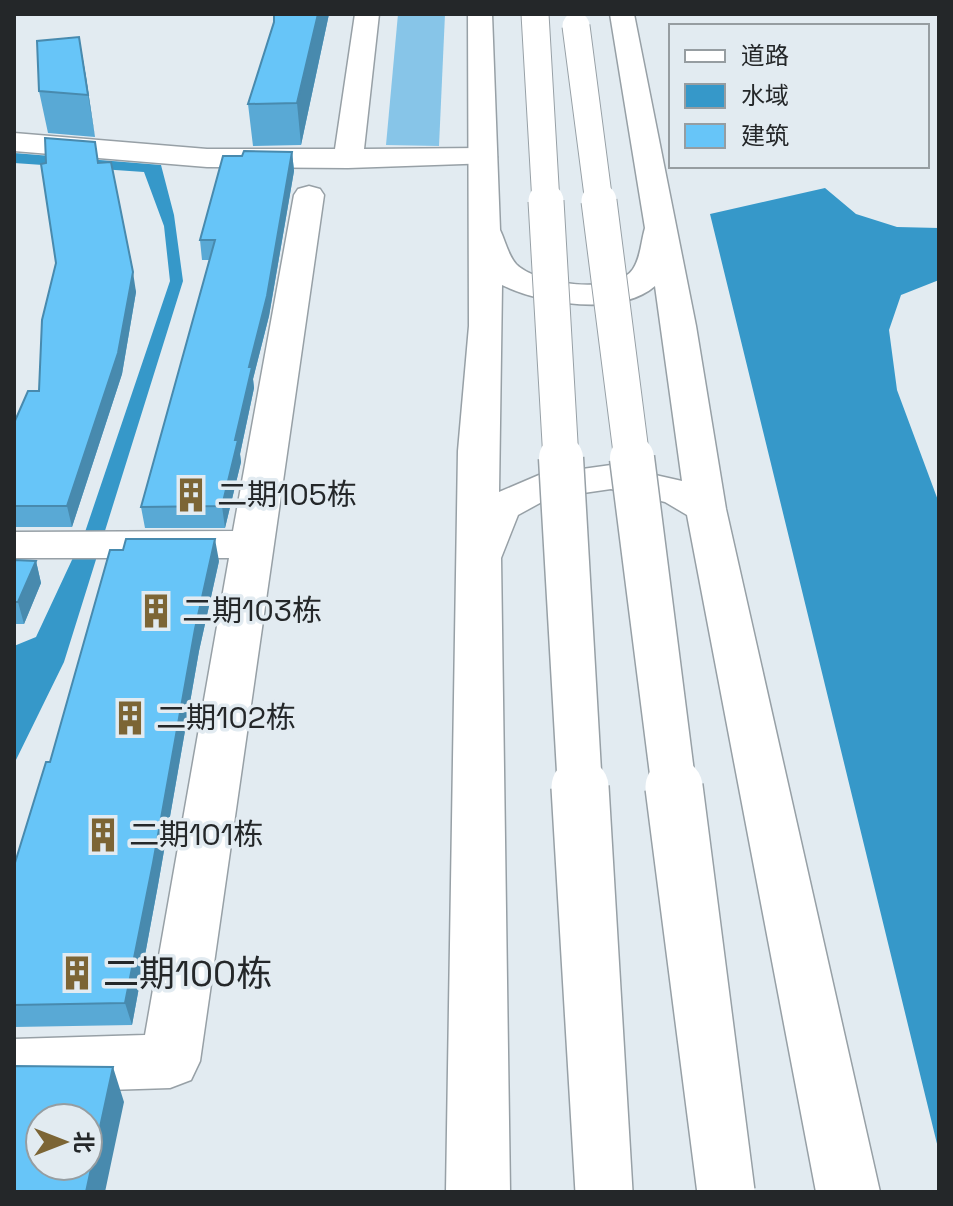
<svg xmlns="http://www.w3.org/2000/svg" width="953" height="1206" font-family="'Space Grotesk','Noto Sans SC',sans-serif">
<rect width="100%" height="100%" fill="#e2ebf1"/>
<path fill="#87c5e8" d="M398,14H445L439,146L386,145Z"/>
<path fill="#3698c9" d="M14,153L161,165L174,215L183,281L64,662L14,764V646L36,637L85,532L170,281L164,226L144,172L14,163Z
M825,188L856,214L897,227L939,228V280L901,295L889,330L897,390L939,503V1152L710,214Z"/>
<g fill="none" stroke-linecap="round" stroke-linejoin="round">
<g stroke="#97a0a6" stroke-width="3">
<path id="minor" d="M355,14H379L364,149L482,148L492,151L497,157L492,163L348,168L207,167L14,151V133L207,149H335Z
M309,186L320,189L324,195L200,1061L191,1080L170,1088L14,1093V1039L145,1035L229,558H14V532L233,531L294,195L298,189Z"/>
</g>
<g stroke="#97a0a6" stroke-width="3">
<path id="major" d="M468,14H492L500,230C505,240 508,255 516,264C535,284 615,296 633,269C641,257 641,241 645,228L610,14H634L696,326L726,509L880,1192H816L687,515L665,502L611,489L549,498L518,515L501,558L510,1192H446L458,451L469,326ZM502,285C541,304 619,317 655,286L682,481L611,465L539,475L499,492Z"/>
</g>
<use href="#minor" fill="#fff" fill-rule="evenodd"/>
<use href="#major" fill="#fff" fill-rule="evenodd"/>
<g stroke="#97a0a6" stroke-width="29" stroke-linecap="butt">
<path id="highway-bridge-far3" d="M535,14L546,203
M576,26L599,203"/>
</g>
<g stroke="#97a0a6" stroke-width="37" stroke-linecap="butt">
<path id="highway-bridge-far2" d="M546,201L561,460
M599,201L632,460"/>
</g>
<g stroke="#97a0a6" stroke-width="47" stroke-linecap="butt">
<path id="highway-bridge-far1" d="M561,458L580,789
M632,458L674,789"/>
</g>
<g stroke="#97a0a6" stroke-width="60" stroke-linecap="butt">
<path id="highway-bridge" d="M580,787L604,1192
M674,787L726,1192"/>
</g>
<use href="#highway-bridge-far3" stroke="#fff" stroke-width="27"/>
<use href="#highway-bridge-far2" stroke="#fff" stroke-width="35"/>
<use href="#highway-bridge-far1" stroke="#fff" stroke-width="44"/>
<use href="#highway-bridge" stroke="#fff" stroke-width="57"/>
</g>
<path fill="#59a9d5" d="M329,14L301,145L253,146L248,104L274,22Z
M79,37L86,77L95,137L48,133L39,91Z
M292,152L294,171L269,316L253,379L254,388L240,454L241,462L225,528H145L141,507L210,260H202L200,240Z
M99,163L136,292L122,374L72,527H14V423L39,391Z
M14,560L36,561L41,583L24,624H14Z
M219,561L199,651L158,885L132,1025L14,1027V866L50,762Z"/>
<path fill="#488aae" d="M318,14H329L301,145L297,103Z
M79,37L86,77L95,137L88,95Z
M292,152L294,171L269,316L253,379L254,388L240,454L241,462L225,528L222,506Z
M133,272L136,292L122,374L72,527L67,506Z
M215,539L219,561L199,651L158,885L132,1025L125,1003L195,629Z
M36,561L41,583L24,624L18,602Z
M113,1067L124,1102L105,1192H86Z"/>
<path fill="#67c5f8" stroke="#488aae" stroke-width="2" fill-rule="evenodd" d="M274,14H318L297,103L248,104L274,22Z
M79,37L88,95L39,91L37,41Z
M45,138L95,142L98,163L111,162L133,272L118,353L67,506H14V423L28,391H39L42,320L56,263L41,164L46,163Z
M244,151L292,152L267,296L249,367H252L235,440H238L222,506L141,507L215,240H200L223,156H242Z
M126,539H215L195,629L153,863L125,1003L14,1005V866L46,762H50L110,550H123Z
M14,560L36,561L18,602H14Z
M14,1066L113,1067L86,1192H14ZM40,1118H88V1166H40Z"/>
<defs>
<g id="building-bare" transform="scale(2.76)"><path d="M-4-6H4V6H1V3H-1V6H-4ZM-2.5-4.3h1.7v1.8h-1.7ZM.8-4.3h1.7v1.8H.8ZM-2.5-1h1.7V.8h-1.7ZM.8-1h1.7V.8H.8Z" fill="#7c6535" stroke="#e2ebf1" stroke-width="2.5" paint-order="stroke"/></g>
</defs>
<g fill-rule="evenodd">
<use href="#building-bare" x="191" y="495"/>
<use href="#building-bare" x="156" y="611"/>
<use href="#building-bare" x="130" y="718"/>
<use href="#building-bare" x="103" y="835"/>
<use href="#building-bare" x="77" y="973"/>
</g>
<g text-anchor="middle" stroke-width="7" stroke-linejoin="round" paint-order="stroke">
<g font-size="30" fill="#242729" stroke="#e2ebf1" text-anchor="start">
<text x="217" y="505">二期105栋</text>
<text x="182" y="621">二期103栋</text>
<text x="156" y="728">二期102栋</text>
<text x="129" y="845">二期101栋</text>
</g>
<g font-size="36" fill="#242729" stroke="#e2ebf1" text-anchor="start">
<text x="103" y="986">二期100栋</text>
</g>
</g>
<rect width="953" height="1206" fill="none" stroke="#242729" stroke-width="32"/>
<rect x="669" y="24" width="260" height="144" fill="#e2ebf1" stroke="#969da1" stroke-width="2"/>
<rect x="685" y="50" width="40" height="12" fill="#ffffff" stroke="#969da1" stroke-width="2"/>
<text x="741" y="64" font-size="24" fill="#242729">道路</text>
<rect x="685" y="84" width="40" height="24" fill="#3698c9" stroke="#969da1" stroke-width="2"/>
<text x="741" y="104" font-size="24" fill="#242729">水域</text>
<rect x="685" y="124" width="40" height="24" fill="#67c5f8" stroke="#969da1" stroke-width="2"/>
<text x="741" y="144" font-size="24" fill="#242729">建筑</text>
<g transform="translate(64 1142) rotate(90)"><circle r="38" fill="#e2ebf1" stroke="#969da1" stroke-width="2"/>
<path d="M0-6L14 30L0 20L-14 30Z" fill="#7c6535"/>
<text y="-12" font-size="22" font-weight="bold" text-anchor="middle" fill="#242729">北</text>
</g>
</svg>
